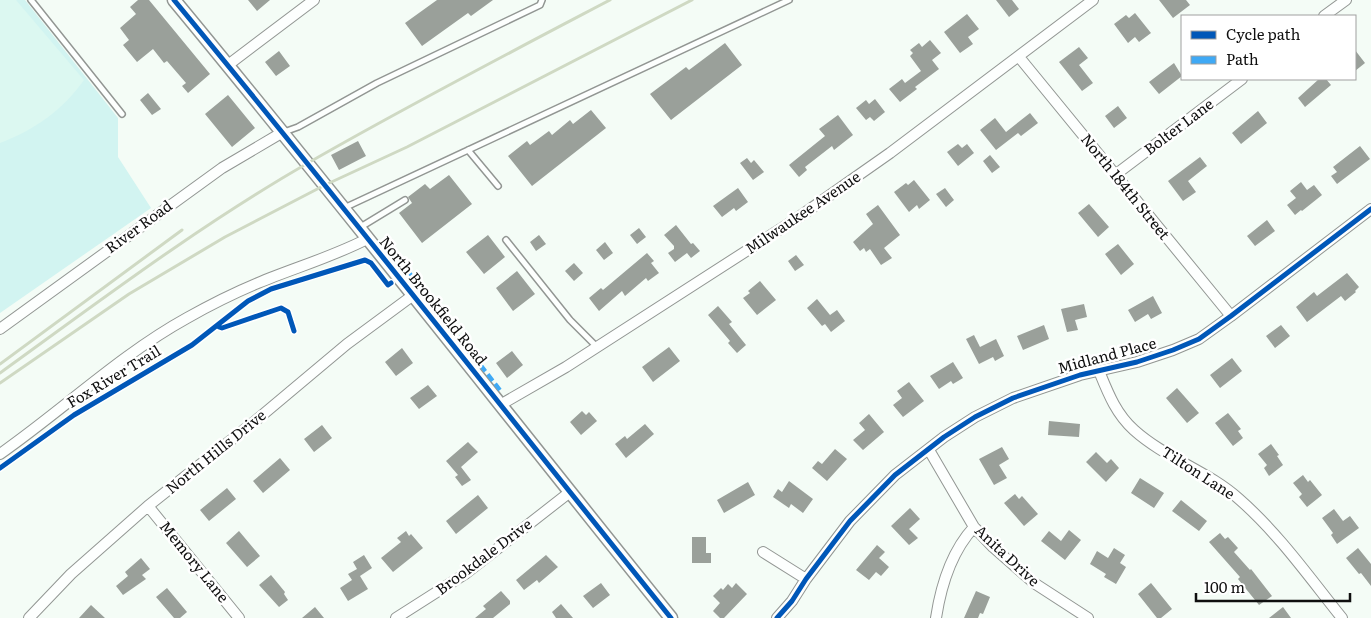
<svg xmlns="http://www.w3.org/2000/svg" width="1371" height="618" font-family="Literata,serif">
<rect width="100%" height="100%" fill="#f4fcf6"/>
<path fill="#d2f4f1" d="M0,0H25L118,118V157L151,208L0,313Z"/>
<path fill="#dcf8f1" d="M0,0H16L84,80C63,110 34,130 0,143Z"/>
<path fill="#9aa09a" d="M138,0H149L210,74L188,93L182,86L186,83L167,61L164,63L153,49L137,62L123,45L129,40L120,28L136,14L130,7Z
M248,0H270L257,11Z
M437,0H493L471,16L468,13L422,46L405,23Z
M996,0H1012L1019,9L1009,17Z
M1159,0H1186L1190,5L1173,18Z
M1135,13L1151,33L1139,42L1135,37L1128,43L1114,24L1126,15L1129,18Z
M967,14L979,29L968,37L973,44L960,53L944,32Z
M930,40L941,53L932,60L939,69L915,87L917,89L900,102L889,89L902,79L905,83L921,71L910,56L913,53L910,50L919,43L922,47Z
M725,43L742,65L671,120L650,94L686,67L689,70Z
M1079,47L1088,58L1079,65L1093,83L1082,91L1059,62Z
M1355,50L1365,63L1355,71Z
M279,51L290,66L276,76L265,62Z
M1174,63L1182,76L1159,94L1149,82Z
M1319,79H1326L1331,85L1305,107L1298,98Z
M148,93L161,109L152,115L140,100Z
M228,95L255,128L232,147L205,114Z
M875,99L885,112L874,121L870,117L866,120L856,108L866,100L869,104Z
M1118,106L1127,118L1114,128L1105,116Z
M591,110L606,128L532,186L508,156L527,141L530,145L549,131L552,135L570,120L573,124Z
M1258,111L1267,123L1241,144L1232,133Z
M1030,113L1038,123L1021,136L1018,133L996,150L980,130L995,118L1006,132Z
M838,115L853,135L834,150L832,146L805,167L807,170L799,177L789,165L825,136L819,129Z
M358,141L366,156L339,170L331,155Z
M958,144L962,148L967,144L974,153L958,166L947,152Z
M1360,146L1370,159L1337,184L1331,176L1337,172L1333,167Z
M990,155L1000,167L992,173L983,161Z
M1200,157L1207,166L1188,181L1196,192L1183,201L1168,181Z
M747,158L751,163L754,160L764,172L753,180L740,163Z
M449,175L472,204L422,243L399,213L412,203L408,197L425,184L430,189Z
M914,180L930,200L919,209L917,205L909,212L894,192L906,183L908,185Z
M1301,182L1307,190L1314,185L1322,195L1302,211L1301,210L1295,215L1287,205L1296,198L1290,191Z
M738,188L748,202L736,211L734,208L722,217L713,206Z
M945,188L954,200L946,207L936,194Z
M1089,204L1109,227L1098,237L1078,213Z
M878,205L900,235L884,248L892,258L881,265L870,249L866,252L864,248L860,251L853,242L873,224L866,214Z
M1267,220L1275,231L1255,246L1247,236Z
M676,225L691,244L693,243L700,251L691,258L687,253L675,262L668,253L674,249V246L664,235Z
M639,228L646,237L637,244L630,235Z
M488,235L505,257L484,274L466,252Z
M539,235L546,244L536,251L530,242Z
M605,242L613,253L604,260L596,250Z
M1118,244L1134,264L1121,275L1105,254Z
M647,253L654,261L651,263L659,273L648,281L646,278L625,296L622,291L599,311L589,298L601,288L603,290Z
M796,255L804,265L795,271L788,261Z
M574,263L583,273L574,281L565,271Z
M517,271L535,294L513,311L496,288Z
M1347,273L1359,287L1355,291L1356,292L1345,301L1341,296L1307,322L1296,307L1314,292L1317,296Z
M760,281L776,300L757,315L743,298L750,293L748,291Z
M1153,296L1162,313L1151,319L1148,314L1135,322L1128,310Z
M817,299L830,315L837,310L845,321L831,332L825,324L822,326L807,308Z
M1084,304L1087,317L1075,320L1078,330L1067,332L1061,309Z
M718,306L732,322L729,324L746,345L737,353L728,343L730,341L708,315Z
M1044,325L1049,339L1023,350L1017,336Z
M1281,325L1290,336L1275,348L1266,336Z
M974,335L980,347L996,339L1004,356L995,361L993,357L979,364L966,339Z
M669,347L680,361L653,382L642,367Z
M402,348L413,363L396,376L385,362Z
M512,351L523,365L507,378L496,363Z
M1232,358L1242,371L1220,388L1210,375Z
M953,362L963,378L953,384L951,381L939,389L930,376Z
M909,382L924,401L903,417L893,405L902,398L897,391Z
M428,385L437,396L419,409L410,398Z
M1177,388L1199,413L1187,423L1166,398Z
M582,411L586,415L589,412L597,421L581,435L570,422Z
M1228,413L1241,429L1238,431L1243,438L1233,446L1215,423Z
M869,414L884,432L863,450L853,440L865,430L859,423Z
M1049,421L1080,424L1079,437L1048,435Z
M645,424L654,434L626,458L615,444L625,436L627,439Z
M322,425L332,438L314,452L304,439Z
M468,442L478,452L461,467L471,480L462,486L455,477L458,475L446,461Z
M1271,444L1279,455L1277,456L1283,465L1269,476L1264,468L1267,465L1258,454Z
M1002,447L1009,459L999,465L1007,478L994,485L979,459Z
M835,449L847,459L827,481L812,468L818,461L822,464Z
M1096,452L1107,463L1111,459L1119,468L1106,482L1086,462Z
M280,458L290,470L263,493L253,481Z
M1303,475L1308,482L1310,480L1322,495L1307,507L1299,497L1302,494L1293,483Z
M1140,478L1164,493L1154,508L1131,493Z
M789,481L813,499L803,513L791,504L789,508L773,497L778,489L782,492Z
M748,482L755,495L724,513L717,500Z
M227,488L236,499L209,521L200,510Z
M1015,494L1019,499L1022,496L1038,514L1024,526L1004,503Z
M478,495L488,508L456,534L446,521Z
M1181,500L1207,521L1199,531L1172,511Z
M910,508L920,519L909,529L918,538L909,545L891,526Z
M1334,509L1343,521L1350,516L1359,528L1337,544L1331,535L1333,533L1322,518Z
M1069,530L1081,540L1065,560L1041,541L1049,531L1061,541Z
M239,531L260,556L247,567L226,543Z
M406,531L409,536L411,534L423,548L393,572L381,558L401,542L397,538Z
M1220,533L1225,539L1228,537L1238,548L1234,552L1250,570L1251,569L1272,596L1259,605L1238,579L1240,577L1209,542Z
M692,537H706V553H711V563H692Z
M877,545L885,552L879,558L889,567L881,576L876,572L869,580L856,570Z
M1114,548L1125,555L1120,563L1126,567L1116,584L1104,577L1106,574L1090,564L1097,551L1108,558Z
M1358,548L1371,564V586L1361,573L1359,574L1346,558Z
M364,555L372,568L360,576L368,589L348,601L340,588L352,580L348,574L357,569L353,562Z
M546,555L558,567L539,583L537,580L524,590L516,580Z
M141,558L150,569L142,575L146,579L123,595L116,586L128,576L125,572Z
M271,575L285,592L284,594L288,600L279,607L259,585Z
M601,583L610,595L593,608L583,596Z
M736,583L747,594L724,618H720L713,611L720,603L713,596L721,588L723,590L728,584L732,588Z
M1151,583L1172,609L1161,618H1157L1138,594Z
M167,588L187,612L180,618H174L156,597Z
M501,591L510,601V604L493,618H475L486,609L483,606Z
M976,591L990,597L983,614L980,613L978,618H964Z
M561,604L573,618H556L552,612Z
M91,605L105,618H79Z
M315,607L324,618H302Z
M1283,607L1291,618H1269Z"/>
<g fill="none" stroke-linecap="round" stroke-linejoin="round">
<g stroke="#929693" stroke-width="8">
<path id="service" d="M31,0L122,114
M284,132L298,127L377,83L540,5L542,0
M468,150L498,186
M344,208L789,0
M359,228L405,200
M506,240L570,320L597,347"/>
</g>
<g stroke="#929693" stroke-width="12">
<path id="minor" d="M1324,16L1346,0
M1019,57L1231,316
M228,65L314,0
M1115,175L1242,79
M0,329L222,168L283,132
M1099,371C1108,393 1116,414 1134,430C1165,458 1208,471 1239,499C1279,534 1309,577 1342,618
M500,405L566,367L796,219L890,153L1093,0
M929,450L974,527L993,547L1034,583L1088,618
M0,454C63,410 120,355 187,318C210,305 234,293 258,283C294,268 332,257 367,239
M148,506L239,618
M763,552L806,579
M29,618L71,574L148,506L254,422L347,344L412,296
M396,618L465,574L570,492
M777,618L792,601L806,579L850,521L895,475L944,437L975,417L1013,398L1080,375L1137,362L1173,350L1199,339L1231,316L1371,209
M936,618C941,585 951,552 974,527"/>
</g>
<g stroke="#929693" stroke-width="15">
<path id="tertiary" d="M174,0C343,204 505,412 671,618"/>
</g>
<use href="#service" stroke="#fdfffe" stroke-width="5"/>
<use href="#minor" stroke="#fdfffe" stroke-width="10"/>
<use href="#tertiary" stroke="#fdfffe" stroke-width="12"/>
<path stroke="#cfd9c3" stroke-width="3" d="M0,364L182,230
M0,373C101,300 200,225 308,163C407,106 509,53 610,0
M0,383L129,294L225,237L325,185L407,147L692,0"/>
<path stroke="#3fa9f5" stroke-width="4" stroke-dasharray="8 4" stroke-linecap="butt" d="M407,270L500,390"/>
<g stroke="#fff" stroke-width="8">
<path id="cycleway" d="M174,0C343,204 505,412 671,618
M219,327L222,328L281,308L288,312L294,331
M0,468L74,415L192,345L248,301L271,289L365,260L371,263L388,285L391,283
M777,618L792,601L806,579L850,521L895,475L944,437L975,417L1013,398L1080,375L1137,362L1173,350L1199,339L1231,316L1371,209"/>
</g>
<use href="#cycleway" stroke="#0057b8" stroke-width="5"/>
</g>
<g text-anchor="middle" stroke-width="5" stroke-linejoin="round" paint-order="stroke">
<g font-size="15" fill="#0f0f0f" stroke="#fff">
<text transform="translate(1179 127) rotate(-37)" y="5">Bolter Lane</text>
<text transform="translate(1125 187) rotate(51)" y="5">North 184th Street</text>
<text transform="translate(803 213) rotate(-34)" y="5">Milwaukee Avenue</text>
<text transform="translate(139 227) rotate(-36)" y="5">River Road</text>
<text transform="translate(433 301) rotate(51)" y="5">North Brookfield Road</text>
<text transform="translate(1107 356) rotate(-15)" y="5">Midland Place</text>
<text transform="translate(114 377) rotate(-31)" y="5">Fox River Trail</text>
<text transform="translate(216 452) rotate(-39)" y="5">North Hills Drive</text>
<text transform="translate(1198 473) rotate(33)" y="5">Tilton Lane</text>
<text transform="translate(1007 556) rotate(43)" y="5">Anita Drive</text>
<text transform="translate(484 557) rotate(-37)" y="5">Brookdale Drive</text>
<text transform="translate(194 562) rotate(51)" y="5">Memory Lane</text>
</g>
</g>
<rect x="1181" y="15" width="175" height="65" fill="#ffffff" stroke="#9f9f9f"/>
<rect x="1191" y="31" width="25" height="8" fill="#0057b8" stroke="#9f9f9f"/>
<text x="1226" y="40" font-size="15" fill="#0f0f0f">Cycle path</text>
<rect x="1191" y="56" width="25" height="8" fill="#3fa9f5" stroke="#9f9f9f"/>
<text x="1226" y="65" font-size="15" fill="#0f0f0f">Path</text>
<path d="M1196 593v8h154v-8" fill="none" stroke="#0f0f0f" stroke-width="2.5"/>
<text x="1204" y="593" font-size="15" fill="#0f0f0f" stroke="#ffffff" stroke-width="4" paint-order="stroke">100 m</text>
</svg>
